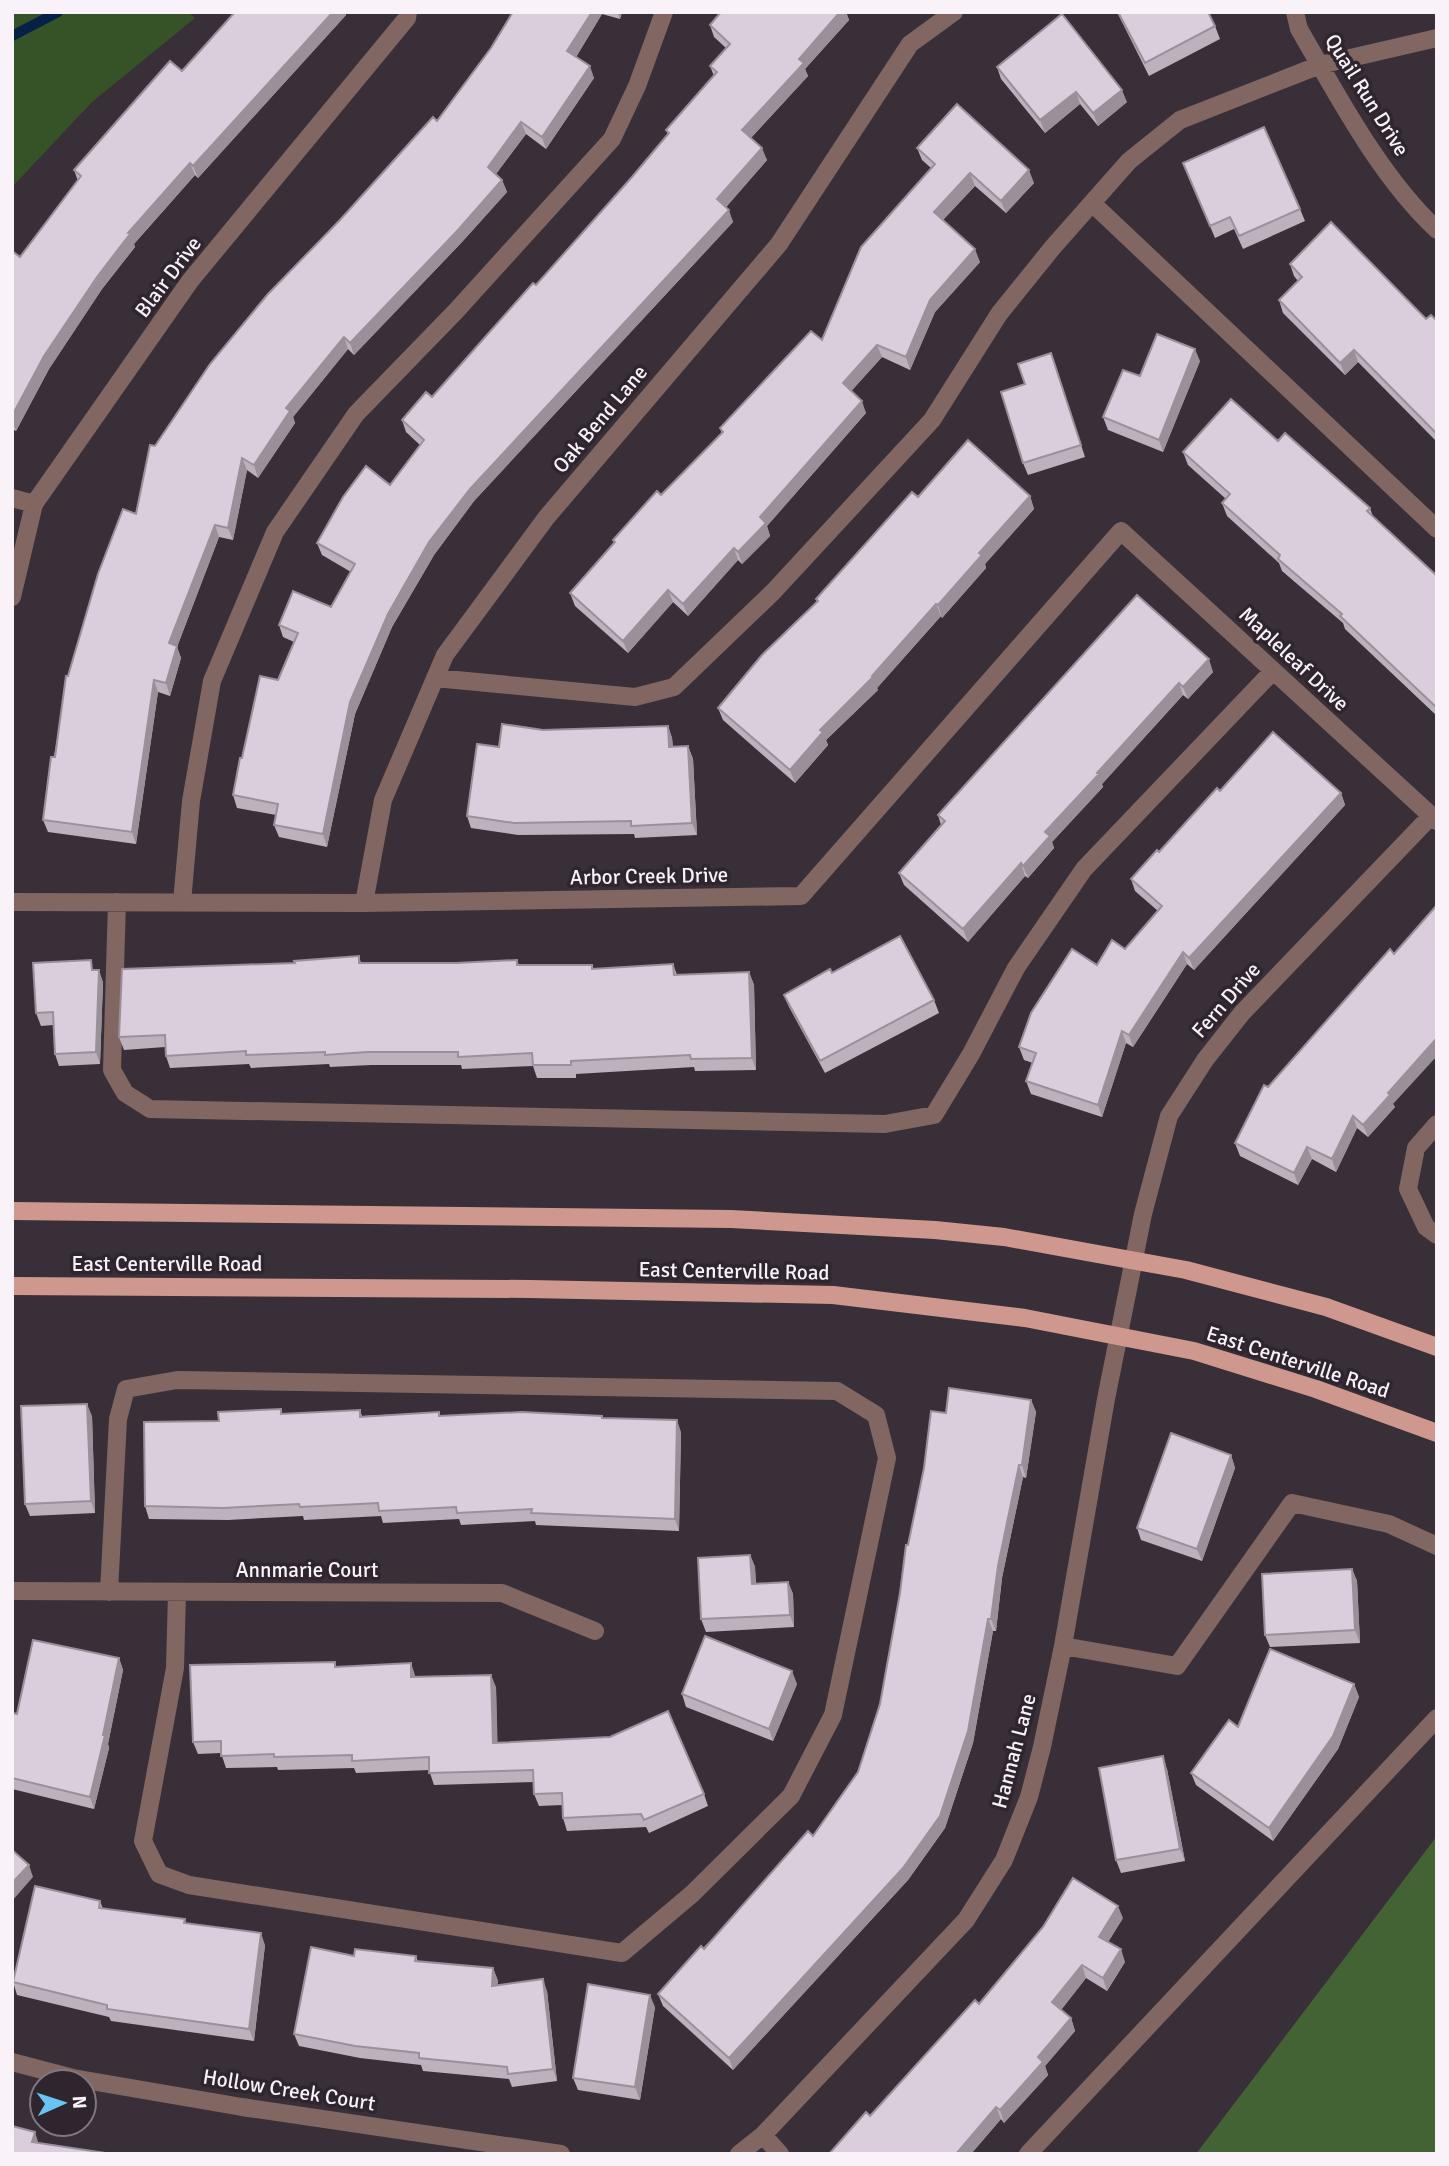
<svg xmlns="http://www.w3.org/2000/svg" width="1449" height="2166" font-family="Signika,sans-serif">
<rect width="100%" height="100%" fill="#392f39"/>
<path fill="#365227" d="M12,12H188L195,18L92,102L12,187Z"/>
<path fill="#446334" d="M1437,1836V2154H1196Z"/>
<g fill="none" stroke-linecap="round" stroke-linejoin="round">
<path stroke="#062047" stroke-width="10" d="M12,36L58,12"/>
<path stroke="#816661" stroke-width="18" d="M1295,12L1299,29C1338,96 1380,177 1437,230
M1092,203L1437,529
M12,498L34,504
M12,597L34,504L190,281L407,18L408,12
M435,678L635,697L674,687L773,592L932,420L999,314L1053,247L1129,161L1180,120L1320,65L1437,38
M12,902L364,903L801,896L1121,531L1437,821
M117,902L112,1070L125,1093L150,1109L885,1124L934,1115L971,1054L1016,968L1084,869L1273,671
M182,902L191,801L212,681L275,532L356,414L456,311L612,139L637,86L664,12
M364,903L383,800L445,655L546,518L779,244L910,44L954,12
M1437,1124L1416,1148L1408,1189L1426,1227L1437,1235
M12,1591L502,1593L595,1631
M109,1592L118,1419L126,1389L177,1380L837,1391L876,1415L887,1458L833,1715L791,1796L692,1894L622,1953L189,1885L159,1874L143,1841L175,1668L177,1592
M1063,1646L1177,1666L1292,1503L1389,1524L1437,1546
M12,2062L73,2078L242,2107L561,2154
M763,2135L780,2154
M739,2154L763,2135L966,1920L1004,1860L1029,1797L1042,1747L1063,1646L1106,1399L1143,1214L1169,1116L1205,1060L1242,1013L1431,816
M1028,2154L1437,1718"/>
<path stroke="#cf988e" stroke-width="18" d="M12,1211L731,1219L935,1230L1004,1237L1186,1270L1326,1307L1437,1347
M12,1286L530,1289L833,1295L1025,1318L1194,1351L1316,1389L1437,1433"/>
</g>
<path fill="#bcb1bd" d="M235,12H346V15L198,178L195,175L134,244L135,247L102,289L49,369L16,431L12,429V251L20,257L78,181L74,170L182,71Z
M513,12H622L620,19L602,14L576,57L594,78L546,149L526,134L496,174L502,180L507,192L462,242L354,355L348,349L293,417L295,423L258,478L247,470L233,540L219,537L177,647L181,658L170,696L158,692L136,844L48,832L43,820L68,676L136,514L155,446L437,121L491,48Z
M721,12H846L849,20L805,69L808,76L751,138L767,160L726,207L733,222L474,501L434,555L392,627L355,714L327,847L279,837L274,825L276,815L237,808L233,795L242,758L278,680L294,642L283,637L279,625L331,607L351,572L322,555L317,543L390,485L420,445L406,432L402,420L432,397L536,285L632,177L668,135L666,130L714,76L710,66L726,48L714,37L710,25Z
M1117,12H1208L1215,26L1220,39L1149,76Z
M997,67L1127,102L1098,126L1080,104L1045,133L1001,79Z
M917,148L1034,183L1006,213L975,186L943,220L980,262L935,312L910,370L882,357L851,391L866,413L767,526L770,536L742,564L738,560L688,616L673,602L628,653L575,606L570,593L614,543L613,540L661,495L722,434L720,428L822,340L931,168L922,160Z
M1183,163L1300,209L1305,221L1243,249L1234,229L1215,238Z
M1290,264L1426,319L1437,321V442L1358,362L1345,375L1283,313L1279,300L1298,281L1294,276Z
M1051,353L1085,457L1028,475L1023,463L1025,384Z
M1200,361L1163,452L1108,430L1103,417L1140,376Z
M1278,441L1370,508L1373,517L1437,576V716L1345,629L1343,623L1282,571L1279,563L1227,516L1222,503L1226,499L1188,465L1183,452Z
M1030,496L1034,509L985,564L986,568L942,618L941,616L877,688L878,690L826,740L828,745L795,783L723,720L718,708L817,602L816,599L918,497Z
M1137,595L1213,672L1188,699L1183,695L1102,784L1103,787L1052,842L1054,848L1028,878L1025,876L968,942L904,885L899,873L941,825L938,815Z
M668,726L672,738L673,747L688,746L693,759L697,835L635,838L634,834L518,835L471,828L467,816L499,747L543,730Z
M1220,791L1341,793L1345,805L1194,970L1187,964L1133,1047L1126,1043L1102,1117L1031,1094L1026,1081L1033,1063L1024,1060L1019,1047L1097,965L1125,949L1158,911L1135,891L1131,879Z
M359,956L361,963H456L517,960L519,965H592L594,969L673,964L677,975L749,972L754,985L756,1070L695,1071L694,1067L576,1074V1078H537L533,1066L462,1069L461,1065H371L330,1067L329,1064L251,1068L249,1064L170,1068L166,1056L165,1047L124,1050L119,1037L295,963Z
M95,970L103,982L100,1064L59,1066L55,1054L53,1025L41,1026L36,1013Z
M832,973L934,1000L939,1013L825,1073L789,1007L784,995Z
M1268,1087L1393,1104L1395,1107L1368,1137L1357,1128L1336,1172L1312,1159L1298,1185L1240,1156L1235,1143Z
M1031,1400L1036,1412L1026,1478L1023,1477L1002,1578L996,1631H993L973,1743L945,1828L908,1880L733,2070L663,2006L658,1994L813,1836L858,1772L880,1704L908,1545L946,1413Z
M360,1410L362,1416L439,1412L440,1416L603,1418L681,1432L679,1531L536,1525L535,1521L461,1525L459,1519L383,1523L381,1516L304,1520L303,1516L228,1520L149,1519L145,1506L219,1421L283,1414Z
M92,1416L95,1513L30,1516L25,1504Z
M1231,1455L1235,1468L1202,1561L1141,1540L1137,1528Z
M750,1555L755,1567L756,1584L788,1582L793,1594L794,1627L706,1632L701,1619Z
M1352,1569L1357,1581L1360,1643L1270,1647L1265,1635Z
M119,1658L123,1670L108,1744L109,1748L94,1809L12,1789V1717Z
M336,1666L415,1675V1677L496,1687L497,1743L704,1794L708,1806L649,1833L646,1827L567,1831L563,1818L562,1805L539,1806L534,1794V1782L434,1785L429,1770L356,1773L354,1768L278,1770L277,1767L226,1768L221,1753L198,1754L193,1742Z
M797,1684L773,1741L686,1707L682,1694Z
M1354,1684L1359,1697L1338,1749L1273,1841L1196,1785L1191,1773L1238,1727Z
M1167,1769L1185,1861L1121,1873L1116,1860Z
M100,1901L103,1909L185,1919L186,1924L265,1945L254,2041L111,2021L109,2017L17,1995L13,1982Z
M1123,1918L1108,1942L1125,1962L1107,1991L1086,1978L1061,2010L1071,2018L1075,2031L1045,2066L1048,2075L1004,2123L1001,2119L971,2154H829L870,2116L979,2004Z
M354,1956H416L418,1962L493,1968L498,1981L497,1985L547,1991L557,2081L512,2087L509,2079L423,2071L421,2065L360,2058L299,2046L294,2034Z
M655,2007L640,2100L578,2090L573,2078Z"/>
<path fill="#99909a" d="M333,12H346V15L198,178L193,166Z
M592,12H602V14L572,64L567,51Z
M617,12H622L620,19Z
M840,12H846L849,20L805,69L808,76L747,142L742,130L799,59Z
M590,66L594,78L546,149L542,137Z
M1122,90L1127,102L1098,126L1093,113Z
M1076,92L1080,104L1045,133L1040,120Z
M521,122L526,134L492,179L488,167Z
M762,148L767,160L722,212L717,199Z
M190,163L195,175L134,244L135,247L102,289L49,369L16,431L12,421V416L44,356L128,233Z
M1029,170L1034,183L1006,213L1001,201Z
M970,173L975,186L939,224L934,212Z
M502,180L507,192L462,242L354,355L350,343Z
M729,210L733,222L474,501L434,555L392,627L355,714L327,847L323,834L350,702L388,614L429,542L470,489Z
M975,249L980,262L935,312L910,370L906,357L930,300Z
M344,337L348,349L293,417L295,423L258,478L254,465L286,408Z
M877,345L882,357L847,396L843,383Z
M1195,349L1200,361L1163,452L1159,440Z
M1354,350L1358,362L1345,375L1340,363Z
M862,401L866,413L767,526L770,536L742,564L738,552L760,517Z
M242,458L247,470L233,540L228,528Z
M1030,496L1034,509L985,564L986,568L942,618L938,605L979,553Z
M215,525L219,537L177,647L181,658L170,696L166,683L169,643Z
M734,548L738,560L688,616L683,604Z
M668,590L673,602L628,653L623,641Z
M936,604L941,616L877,688L878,690L826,740L828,745L795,783L790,770L820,730L872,676Z
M1209,659L1213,672L1188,699L1183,687Z
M154,680L158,692L136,844L132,832Z
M1179,683L1183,695L1102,784L1103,787L1052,842L1054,848L1028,878L1023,866L1045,832L1097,773Z
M668,726L672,738L674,760L669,747Z
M688,746L693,759L697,835L692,823Z
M1341,793L1345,805L1194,970L1189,958Z
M1021,863L1025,876L968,942L963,929Z
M1183,952L1187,964L1133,1047L1129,1035Z
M99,970L103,982L100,1064L96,1052Z
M749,972L754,985L756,1070L752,1058Z
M1122,1031L1126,1043L1102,1117L1098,1105Z
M1437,1038V1056L1393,1104L1395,1107L1368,1137L1363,1125L1388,1093Z
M1353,1116L1357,1128L1336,1172L1332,1159Z
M1307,1147L1312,1159L1298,1185L1294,1173Z
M1031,1400L1036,1412L1026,1478L1022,1465Z
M87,1404L92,1416L95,1513L91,1501Z
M677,1420L681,1432L679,1531L675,1519Z
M1231,1455L1235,1468L1202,1561L1197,1549Z
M1019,1465L1023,1477L1002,1578L996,1631L991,1619L998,1566Z
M750,1555L755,1567L756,1596L752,1584Z
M1352,1569L1357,1581L1360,1643L1355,1630Z
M788,1582L793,1594L794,1627L790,1615Z
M988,1619L993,1631L973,1743L945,1828L908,1880L733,2070L729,2058Z
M119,1658L123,1670L108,1744L109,1748L94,1809L90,1797Z
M411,1663L415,1675L416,1690L411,1677Z
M792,1671L797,1684L773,1741L769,1729Z
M491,1675L496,1687L498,1755L493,1743Z
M1354,1684L1359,1697L1338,1749L1273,1841L1269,1828Z
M1163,1756L1167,1769L1185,1861L1180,1849Z
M29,1865L33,1877L12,1901V1883Z
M1118,1906L1123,1918L1104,1949L1099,1937Z
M261,1933L265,1945L254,2041L249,2029Z
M1121,1949L1125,1962L1107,1991L1103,1978Z
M1082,1965L1086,1978L1057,2015L1052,2002Z
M493,1968L498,1981L496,1998L492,1986Z
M543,1979L547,1991L557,2081L553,2069Z
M650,1995L655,2007L640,2100L635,2087Z
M1071,2018L1075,2031L1045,2066L1048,2075L1004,2123L1000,2110L1038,2057Z
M996,2107L1001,2119L971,2154H956Z
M35,2132L39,2145L32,2142Z"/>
<path fill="#dbcedc" stroke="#99909a" stroke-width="2" d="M235,12H333L193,166L190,163L128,233L130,234L97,277L44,356L12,416V251L20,257L81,176L74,170L170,61L182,71Z
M513,12H592L567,51L590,66L542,137L521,122L488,167L502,180L458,230L350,343L344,337L286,408L290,411L254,465L242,458L228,528L215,525L169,643L177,646L166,683L154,680L132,832L43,820L51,757H55L66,676H68L98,574L123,509L136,514L150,445L155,446L210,364L268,294L340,220L433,117L437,121L491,48Z
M721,12H840L799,59L804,63L742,130L762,148L717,199L729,210L470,489L429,542L388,614L350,702L323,834L274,825L278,804L233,795L240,758H242L260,676L278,680L298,633L279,625L293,591L331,607L355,564L317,543L343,497L366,466L390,485L424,440L402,420L426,392L432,397L533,283L536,285L632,177L669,133L666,130L717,72L710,66L730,44L710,25Z
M1118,12H1208L1215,26L1145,63Z
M1062,14L1122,90L1093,113L1076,92L1040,120L997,67Z
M957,104L1029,170L1001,201L970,173L934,212L975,249L930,300L906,357L877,345L843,383L862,401L760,517L766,523L738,552L734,548L683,604L668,590L623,641L570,593L615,542L613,540L657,491L661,495L723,432L720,428L811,331L822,340L861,247L935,164L917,148Z
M1264,127L1300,209L1239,236L1230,217L1210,226L1183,163Z
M1331,222L1426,319L1431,315L1437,321V434L1354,350L1340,363L1279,300L1302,277L1290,264Z
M1157,334L1195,349L1159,440L1103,417L1123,370L1140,376Z
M1051,353L1081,445L1023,463L1001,392L1025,384L1018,364Z
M1231,399L1278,441L1285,433L1370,508L1367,511L1437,576V708L1340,616L1342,614L1278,559L1280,555L1222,503L1230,494L1183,452Z
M968,440L1030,496L979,553L982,555L938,605L936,604L872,676L873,677L820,730L823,732L790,770L718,708L762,655L818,601L816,599L912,492L918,497Z
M1137,595L1209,659L1183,687L1179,683L1097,773L1099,774L1045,832L1050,836L1023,866L1021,863L963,929L899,873L945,821L938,815Z
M502,724L543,730L668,726L669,747L688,746L692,823L631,826V821L514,823L467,816L477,744L499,747Z
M1273,732L1341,793L1189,958L1183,952L1129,1035L1122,1031L1098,1105L1026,1081L1036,1053L1019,1047L1031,1013L1072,949L1097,965L1112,940L1125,949L1162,906L1131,879L1157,850L1159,852L1217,788L1220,791Z
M1437,905V1038L1388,1093L1390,1095L1363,1125L1353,1116L1332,1159L1307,1147L1294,1173L1235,1143L1264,1085L1268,1087L1390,949L1394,954Z
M900,936L934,1000L820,1061L784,995L830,969L832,973Z
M359,956V963H456L517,960V965H592V969L673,964L674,975L749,972L752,1058L691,1059L690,1055L571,1061V1065H533L532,1053L458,1057V1052H367L325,1055V1052L246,1055V1051L166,1056L165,1035L119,1037L122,969L295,963L294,961Z
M91,960L92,970H99L96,1052L55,1054L53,1012L36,1013L33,963Z
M949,1388L1031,1400L1022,1465H1019L998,1566L991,1619H988L968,1731L940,1816L903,1868L729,2058L658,1994L701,1946L704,1949L808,1831L813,1836L858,1772L880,1704L900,1593L906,1545H908L924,1468L931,1411L946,1413Z
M87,1404L91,1501L25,1504L21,1406Z
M281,1409V1414L360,1410V1417L439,1412V1416L522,1412L602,1416V1418L677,1420L675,1519L531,1513L532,1509L457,1513L456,1507L379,1511L378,1503L300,1507L299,1504L223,1508L145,1506L144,1422L219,1421L218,1412Z
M1171,1433L1231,1455L1197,1549L1137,1528Z
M750,1555L752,1584L788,1582L790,1615L701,1619L698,1558Z
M1352,1569L1355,1630L1265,1635L1262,1574Z
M705,1636L792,1671L769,1729L682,1694Z
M33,1640L119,1658L103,1735H105L90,1797L12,1778V1717L13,1713L17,1714Z
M1270,1649L1354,1684L1333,1736L1269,1828L1191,1773L1229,1720L1238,1727Z
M335,1662V1667L411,1663V1677L491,1675L493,1743L610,1737L668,1711L704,1794L644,1820L641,1814L563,1818L562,1793L534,1794L533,1770L429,1773V1757L352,1761V1755L274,1757V1754L221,1756V1741L193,1742L190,1665Z
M1163,1756L1180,1849L1116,1860L1099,1768Z
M12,1850L29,1865L12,1883Z
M1073,1878L1118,1906L1099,1937L1121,1949L1103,1978L1082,1965L1052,2002L1071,2018L1038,2057L1043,2062L1000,2110L996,2107L956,2154H829L866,2112L870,2116L975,2000L979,2004L1043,1927Z
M35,1886L100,1901L99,1908L185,1919L184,1923L261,1933L249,2029L107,2009V2005L13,1982Z
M311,1947L354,1956L355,1949L416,1956L415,1961L493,1968L492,1986L543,1979L553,2069L508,2074L507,2067L419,2058V2053L355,2046L294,2034Z
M588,1984L650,1995L635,2087L573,2078Z
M12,2126L35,2132L32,2142L112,2154H12Z"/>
<g text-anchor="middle" stroke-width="7" stroke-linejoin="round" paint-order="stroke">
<g font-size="21" fill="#f9f2f9" stroke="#2f252f">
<text transform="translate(1367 95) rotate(58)" y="7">Quail Run Drive</text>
<text transform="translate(168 277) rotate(-53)" y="7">Blair Drive</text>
<text transform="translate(600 419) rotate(-50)" y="7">Oak Bend Lane</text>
<text transform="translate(1294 659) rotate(43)" y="7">Mapleleaf Drive</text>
<text transform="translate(649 876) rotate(-1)" y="7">Arbor Creek Drive</text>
<text transform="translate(1226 1000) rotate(-49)" y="7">Fern Drive</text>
<text x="167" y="1271">East Centerville Road</text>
<text transform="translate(734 1271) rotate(1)" y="7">East Centerville Road</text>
<text transform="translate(1298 1362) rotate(18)" y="7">East Centerville Road</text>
<text x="307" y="1577">Annmarie Court</text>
<text transform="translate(1014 1751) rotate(-75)" y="7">Hannah Lane</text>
<text transform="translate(289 2090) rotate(9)" y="7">Hollow Creek Court</text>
</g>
</g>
<rect width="1449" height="2166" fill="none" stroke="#f9f2f9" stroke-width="28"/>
<g transform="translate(63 2103) rotate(87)"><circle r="33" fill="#2f252f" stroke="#807780" stroke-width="2"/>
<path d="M0-5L12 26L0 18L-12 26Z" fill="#68c4f0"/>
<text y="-10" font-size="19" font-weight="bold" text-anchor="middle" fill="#f9f2f9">N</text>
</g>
</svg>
